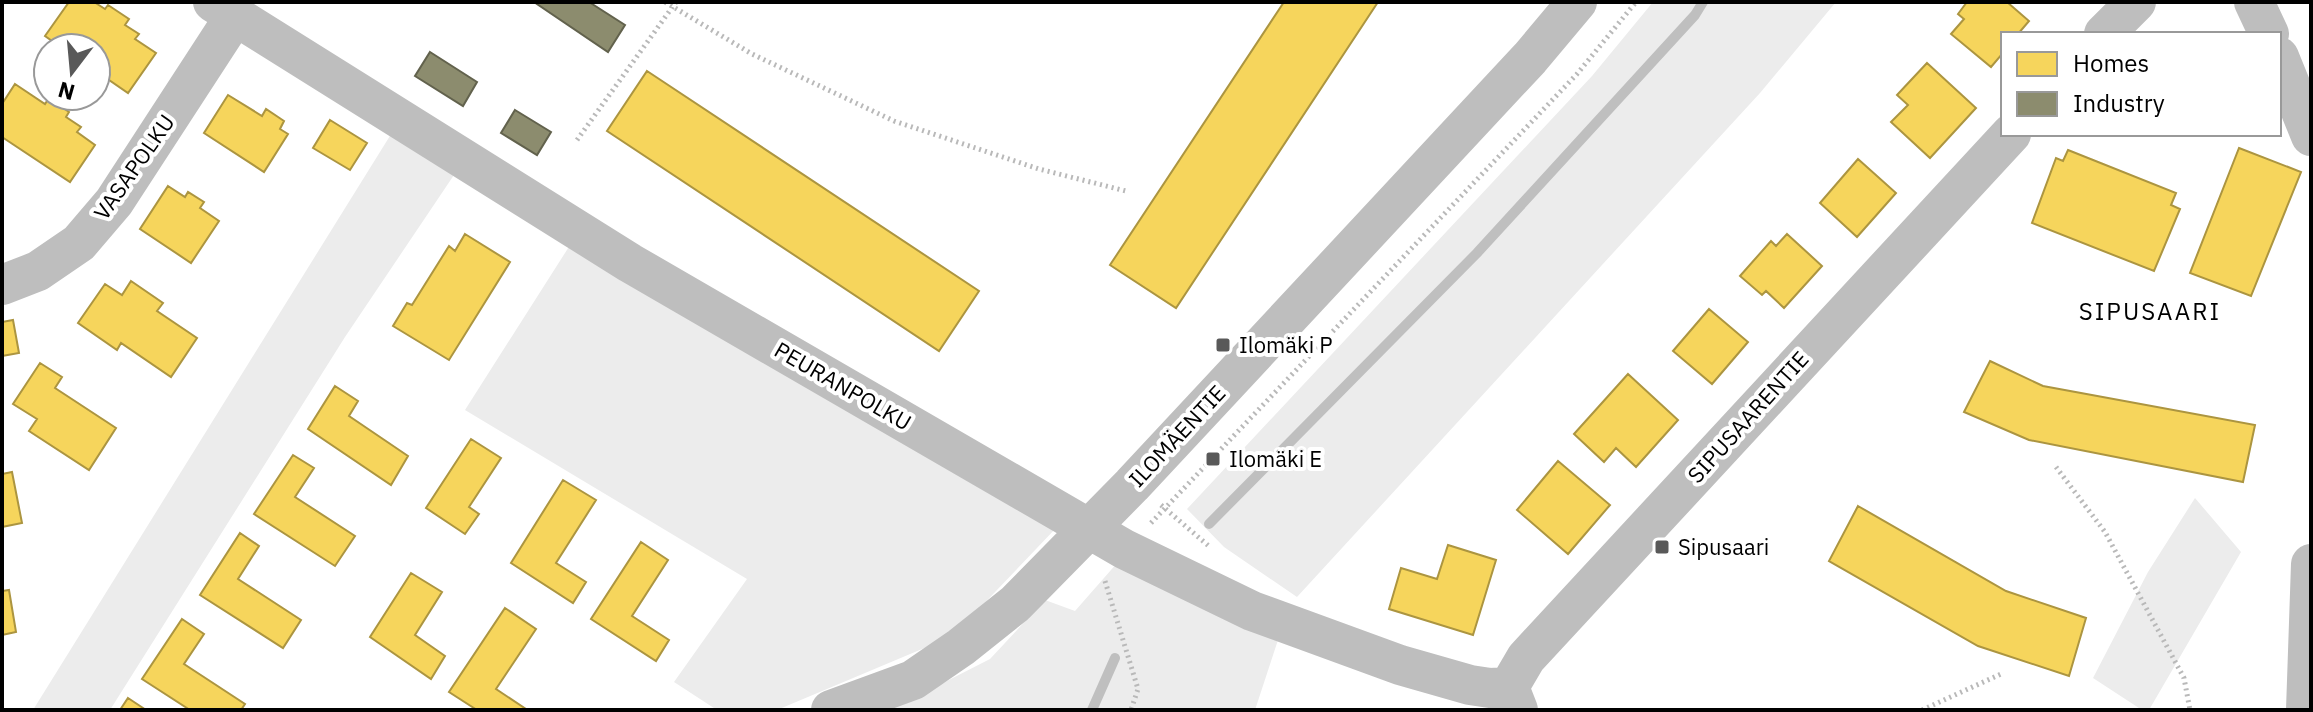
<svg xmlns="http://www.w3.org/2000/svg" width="2313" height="712" font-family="'IBM Plex Sans',sans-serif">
<rect width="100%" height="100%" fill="#fff"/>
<path fill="#ececec" d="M1653,2H1836L1760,93L1297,597L1224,547L1187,509L1592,76Z
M393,131L456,172L345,337L110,710H33Z
M572,242L1057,527L953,636L777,710H717L674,682L747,579L465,410Z
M2195,498L2241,552L2149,710H2142L2093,678L2148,572Z
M1118,562L1278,640L1255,710H890L990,659L1045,600L1075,611Z"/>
<path fill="#f6d55c" stroke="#ac9540" stroke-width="2" d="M69,2H94L105,9L108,5L129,19L125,25L139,34L135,39L156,53L128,93L96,71V48H62L45,36Z
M1284,2H1378L1176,308L1110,265Z
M1967,2H2007L2029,21L2018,34H2003V53L1991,67L1951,34L1964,19L1958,14Z
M1927,63L1976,108L1930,158L1891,122L1908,105L1897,95Z
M647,71L979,291L939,351L607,131Z
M15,84L45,104L49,98L69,112L66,117L81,127L77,132L95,145L70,182L2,137V104Z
M228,95L262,116L266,109L284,121L280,129L288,134L264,172L204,133Z
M330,120L367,143L350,170L313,148Z
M2239,148L2301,172L2251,296L2190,273Z
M2068,150L2176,193L2171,205L2180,209L2154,271L2032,223L2056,158L2063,161Z
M1858,159L1896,193L1857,237L1820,203Z
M168,186L185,197L188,192L204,202L200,208L219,221L191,263L140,229Z
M465,234L510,262L449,360L393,326L407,303L412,305L449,246L455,251Z
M1787,234L1822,266L1784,308L1766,291L1762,295L1740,276L1771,241L1776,246Z
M131,281L163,303L157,311L197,338L171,377L121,343L117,350L78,323L105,284L122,295Z
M1709,309L1748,342L1712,384L1673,351Z
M13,320L19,353L2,356V322Z
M1990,361L2043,386L2255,425L2243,482L2029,440L1964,412Z
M40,363L62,377L55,388L116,428L89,470L29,431L37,419L13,404Z
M1628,374L1678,420L1636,467L1616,448L1604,462L1574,434Z
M335,386L358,401L349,416L408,456L391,485L308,429Z
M471,439L501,458L469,507L479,514L465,534L426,508Z
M293,455L314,468L295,497L355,536L335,566L254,514Z
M1558,461L1610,505L1568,554L1517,510Z
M12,472L22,523L2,527V474Z
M563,480L596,500L556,563L586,582L573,603L511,563Z
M1858,506L2006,591L2086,618L2069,676L1978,646L1829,561Z
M240,533L259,546L238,579L301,620L283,648L200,595Z
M641,542L668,560L632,616L669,640L656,661L591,619Z
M1448,545L1496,560L1473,635L1389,609L1401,568L1437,579Z
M411,573L442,592L415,635L445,656L431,679L370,637Z
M9,590L16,632L2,635V591Z
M505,608L536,629L496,689L526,709L477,710L449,692Z
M182,619L204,634L184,664L245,704L241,710H190L142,679Z
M128,698L146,710H120Z"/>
<path fill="#8c8c6e" stroke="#62624d" stroke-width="2" d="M534,2H589L625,25L608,52Z
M430,52L477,82L463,106L415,76Z
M515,110L551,132L537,155L501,133Z"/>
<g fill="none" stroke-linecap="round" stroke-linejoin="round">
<path stroke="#bfbfbf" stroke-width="10" d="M1209,524L1477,253L1695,15L1703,2
M1092,710L1115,658"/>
<path stroke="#b9b9b9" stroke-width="5" stroke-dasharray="2 4" stroke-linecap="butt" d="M665,2L752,54L894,121L1039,169L1126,191
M577,140L676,2
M2056,467L2105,532L2184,678L2190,710
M1161,505L1211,548
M1151,523L1577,74L1636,2
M1105,581L1138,689L1131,710
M1922,710L2001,674"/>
<path stroke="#bebebe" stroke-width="40" d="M213,2L630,263L1124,549L1252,611L1400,665L1470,685L1490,688L1509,687
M2254,2L2269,34
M2104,34L2136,2
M2279,57L2311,136
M2,285L38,271L79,243L114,202L235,16
M831,710L913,680L961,647L1015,604L1132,485L1530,58L1577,2
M1518,710L1509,687L1526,658L2011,134
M2306,710L2311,564"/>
</g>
<g fill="#595959" stroke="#fff" stroke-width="3">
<rect x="1215" y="337" width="16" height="16" rx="4"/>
<rect x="1205" y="451" width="16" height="16" rx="4"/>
<rect x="1654" y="539" width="16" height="16" rx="4"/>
</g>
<g text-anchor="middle" stroke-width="8" stroke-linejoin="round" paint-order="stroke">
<g font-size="22" fill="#000" stroke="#fff">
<text transform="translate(134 167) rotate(-55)" y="8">VASAPOLKU</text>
<text transform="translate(843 386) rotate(30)" y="8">PEURANPOLKU</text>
<text transform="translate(1748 417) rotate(-48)" y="8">SIPUSAARENTIE</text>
<text transform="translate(1177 436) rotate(-47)" y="8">ILOMÄENTIE</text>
</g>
<g font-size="22" fill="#000" stroke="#fff" text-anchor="start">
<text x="1239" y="353">Ilomäki P</text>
<text x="1229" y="467">Ilomäki E</text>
<text x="1678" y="555">Sipusaari</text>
</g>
<g font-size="24" letter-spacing="2" fill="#000" stroke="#fff">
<text x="2150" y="320">SIPUSAARI</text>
</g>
</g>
<rect width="2313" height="712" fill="none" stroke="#000000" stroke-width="8"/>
<rect x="2001" y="32" width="280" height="104" fill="#ffffff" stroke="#999999" stroke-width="2"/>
<rect x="2017" y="52" width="40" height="24" fill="#f6d55c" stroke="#999999" stroke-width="2"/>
<text x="2073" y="72" font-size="24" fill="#000000">Homes</text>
<rect x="2017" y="92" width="40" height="24" fill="#8c8c6e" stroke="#999999" stroke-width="2"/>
<text x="2073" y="112" font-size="24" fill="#000000">Industry</text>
<g transform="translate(72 72) rotate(196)"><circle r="38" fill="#ffffff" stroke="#999999" stroke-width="2"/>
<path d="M0-6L14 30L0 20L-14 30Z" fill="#595959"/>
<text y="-12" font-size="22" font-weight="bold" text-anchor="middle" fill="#000000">N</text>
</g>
</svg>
